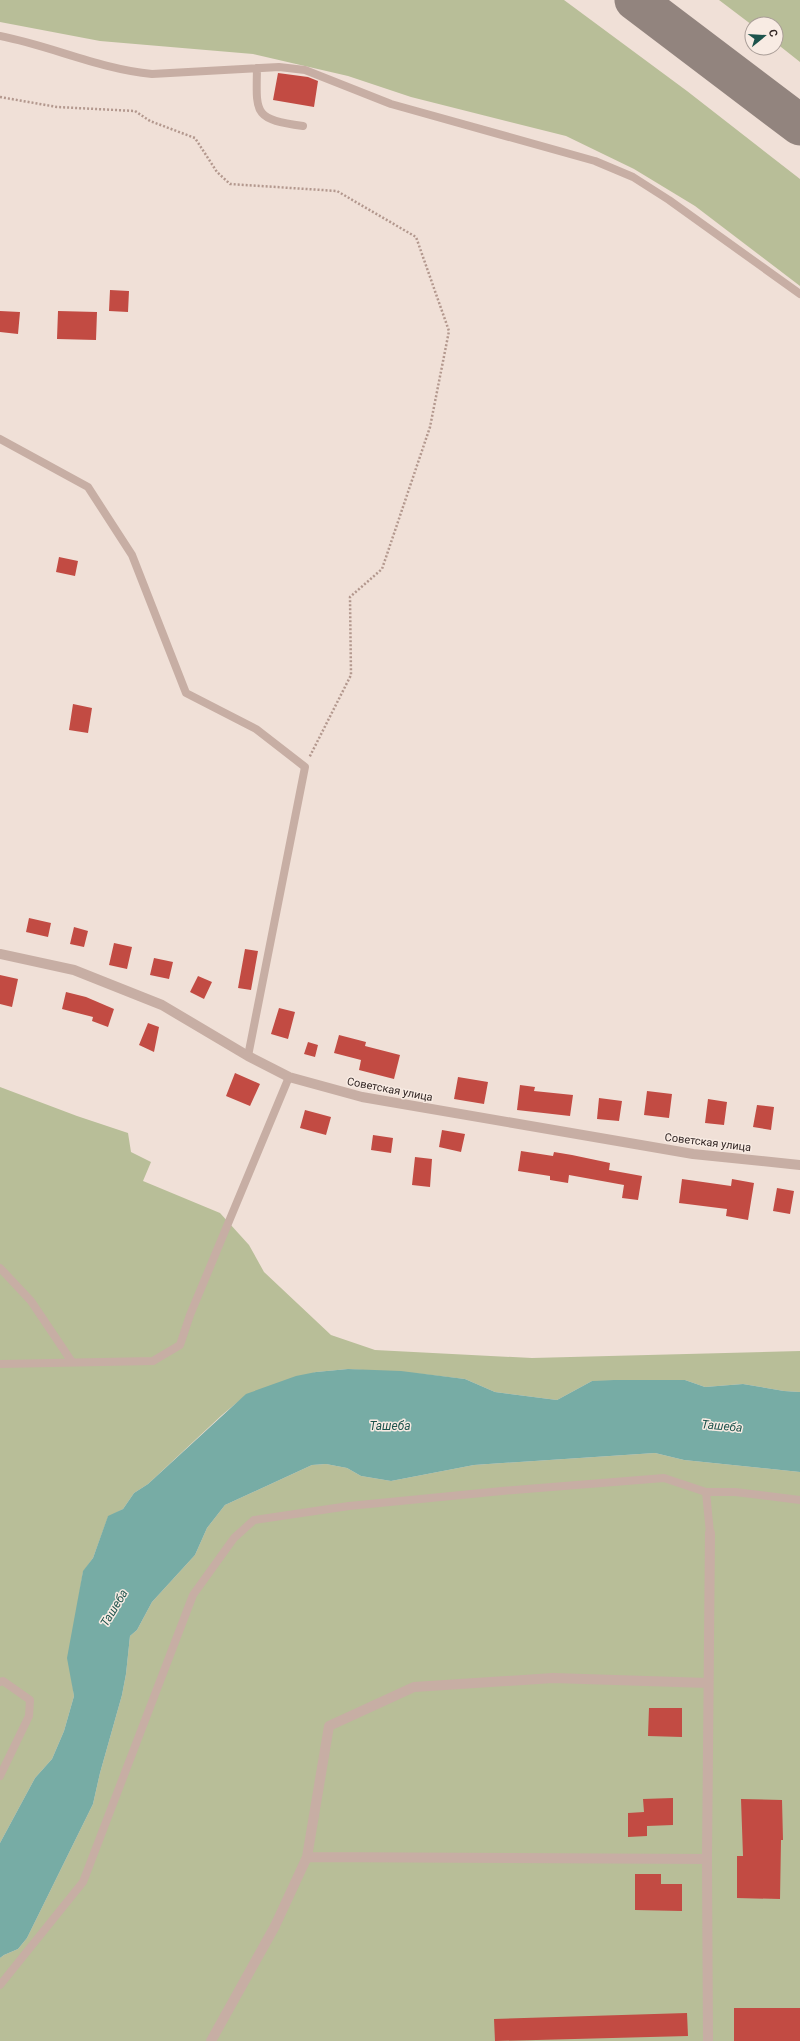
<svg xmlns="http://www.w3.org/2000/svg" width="800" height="2041" font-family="Roboto,sans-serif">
<rect width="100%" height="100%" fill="#f0e0d7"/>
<path fill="#b8be98" d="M0,0H564L687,91L800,179V286L695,206L634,169L566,136L411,97L348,76L253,54L100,41L0,22Z
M719,0H800V62L776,43V24L752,25Z
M0,1087L77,1116L128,1133L131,1152L151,1162L143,1181L220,1213L249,1245L264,1272L331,1335L375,1350L532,1358L800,1351V1392L784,1391L743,1384L705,1387L685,1380L592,1381L557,1400L495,1392L465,1379L422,1374L348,1369L316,1372L240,1400L222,1415L148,1484L134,1493L123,1509L108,1517L93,1558L83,1572L78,1603L72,1680L74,1696L64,1731L52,1759L35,1778L0,1843Z
M655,1453L684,1460L800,1472V2041H0V1958L4,1955L18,1949L27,1938L93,1804L100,1773L122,1695L126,1674L130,1636L137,1630L152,1602L195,1555L207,1528L225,1505L312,1465L326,1464L347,1468L361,1476L391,1481L474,1465Z"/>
<path fill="#77aca5" d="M348,1369L401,1371L465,1379L495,1392L557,1400L592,1381L614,1380H685L705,1387L743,1384L784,1391L800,1392V1472L684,1460L655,1453L474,1465L391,1481L361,1476L347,1468L326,1464L312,1465L225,1505L207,1528L195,1555L152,1602L137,1630L130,1636L126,1674L122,1695L100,1773L93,1804L27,1938L18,1949L4,1955L0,1958V1843L35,1778L52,1759L64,1731L74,1696L67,1658L83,1571L93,1558L108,1516L123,1509L134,1493L148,1484L246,1394L296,1376L316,1372Z"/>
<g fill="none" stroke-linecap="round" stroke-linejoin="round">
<path stroke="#92847e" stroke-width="41" d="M635,0L800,125"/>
</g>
<path fill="#c24b43" d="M278,73L308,77L318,81L314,107L273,100Z
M110,290L129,291L128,312L109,311Z
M0,311L20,312L18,334L0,332Z
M58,311L97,312L96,340L57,339Z
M59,557L78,561L75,576L56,572Z
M73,704L92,708L88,733L69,730Z
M29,918L51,923L48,937L26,932Z
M74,927L88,931L84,947L70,944Z
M114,943L132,947L127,969L109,965Z
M245,949L258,951L251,990L238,988Z
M154,958L173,962L169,979L150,975Z
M0,975L18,979L12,1007L0,1004Z
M198,976L212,982L204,999L190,992Z
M66,992L86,997L114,1009L108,1027L92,1021L93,1017L62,1009Z
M279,1008L295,1012L288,1039L271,1034Z
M148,1023L159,1027L154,1052L139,1045Z
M339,1035L366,1042L365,1046L400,1055L394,1079L359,1070L361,1060L334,1053Z
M308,1042L318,1045L315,1057L304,1054Z
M235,1073L260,1084L250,1106L226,1096Z
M458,1077L488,1082L484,1104L454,1099Z
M520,1085L535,1087L534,1091L573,1095L570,1116L517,1110Z
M647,1091L672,1094L669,1118L644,1115Z
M599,1098L622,1101L619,1121L597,1119Z
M708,1099L727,1102L724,1125L705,1123Z
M757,1105L774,1107L771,1130L753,1127Z
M305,1110L331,1117L326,1135L300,1128Z
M442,1130L465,1134L461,1152L439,1147Z
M373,1135L393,1138L391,1153L371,1150Z
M521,1151L553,1156L554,1152L572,1155L610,1163L609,1170L642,1176L638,1200L622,1198L624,1185L569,1175L568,1183L550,1180V1176L518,1171Z
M415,1157L432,1159L430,1187L412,1185Z
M682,1179L731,1186L732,1179L754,1183L748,1220L726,1216L727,1209L679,1203Z
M777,1188L794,1191L790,1214L773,1211Z
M649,1708H682V1737L648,1736Z
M673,1798V1825L647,1826V1836L628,1837V1813L644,1812L643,1799Z
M741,1799L782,1800L783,1840H781L780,1899L737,1898V1856H743Z
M635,1874H661V1884H682V1911L635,1910Z
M734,2008H800V2041H734Z
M687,2013L688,2036L495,2041L494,2019Z"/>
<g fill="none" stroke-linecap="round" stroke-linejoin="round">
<path stroke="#b3988e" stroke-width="2.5" stroke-dasharray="2 2" stroke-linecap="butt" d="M0,97L57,107L135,111L150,121L195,138L217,172L230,184L337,191L416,237L449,331L430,427L382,569L350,597L351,675L309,758"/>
<path stroke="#c7aea4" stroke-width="8" d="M0,36C51,46 100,69 152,74L279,67L305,70L391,104L595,161L633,177L669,200L800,294
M257,68C256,115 254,119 303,126
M0,439L88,487L132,555L186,693L256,729L305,767L248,1056
M0,1268L31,1301L72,1362
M0,1364L153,1361L180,1345L190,1315L289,1077
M706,1492H735L800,1500
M0,1682L3,1681L30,1700L29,1716L0,1776
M0,1985L83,1882L193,1595L234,1538L254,1520L349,1506L502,1491L664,1478L706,1492L710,1533"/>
<path stroke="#c7aea4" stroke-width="10" d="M307,1857L707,1859
M211,2041L275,1926L307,1857L329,1726L414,1687L553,1678L708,1683
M708,2041L707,1859L710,1533"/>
<path stroke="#c7aea4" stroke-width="10" d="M0,954L74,970L162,1005L248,1056L289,1077L362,1097L693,1154L800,1165"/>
</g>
<g text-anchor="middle" stroke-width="3" stroke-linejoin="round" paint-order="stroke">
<g font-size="11" fill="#332725" stroke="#f8ebe3">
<text transform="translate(390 1089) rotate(11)" y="4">Советская улица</text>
<text transform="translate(708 1142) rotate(7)" y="4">Советская улица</text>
</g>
<g font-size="12" font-style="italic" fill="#1d534c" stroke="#f8ebe3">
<text x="390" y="1430">Ташеба</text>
<text transform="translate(722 1426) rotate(5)" y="4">Ташеба</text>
<text transform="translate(114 1608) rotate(-59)" y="4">Ташеба</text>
</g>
</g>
<g transform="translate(764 36) rotate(72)"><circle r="19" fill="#f8ebe3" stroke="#a99d97"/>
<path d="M0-3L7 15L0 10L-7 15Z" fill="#1d534c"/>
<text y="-6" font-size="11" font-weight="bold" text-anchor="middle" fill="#332725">С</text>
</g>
</svg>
